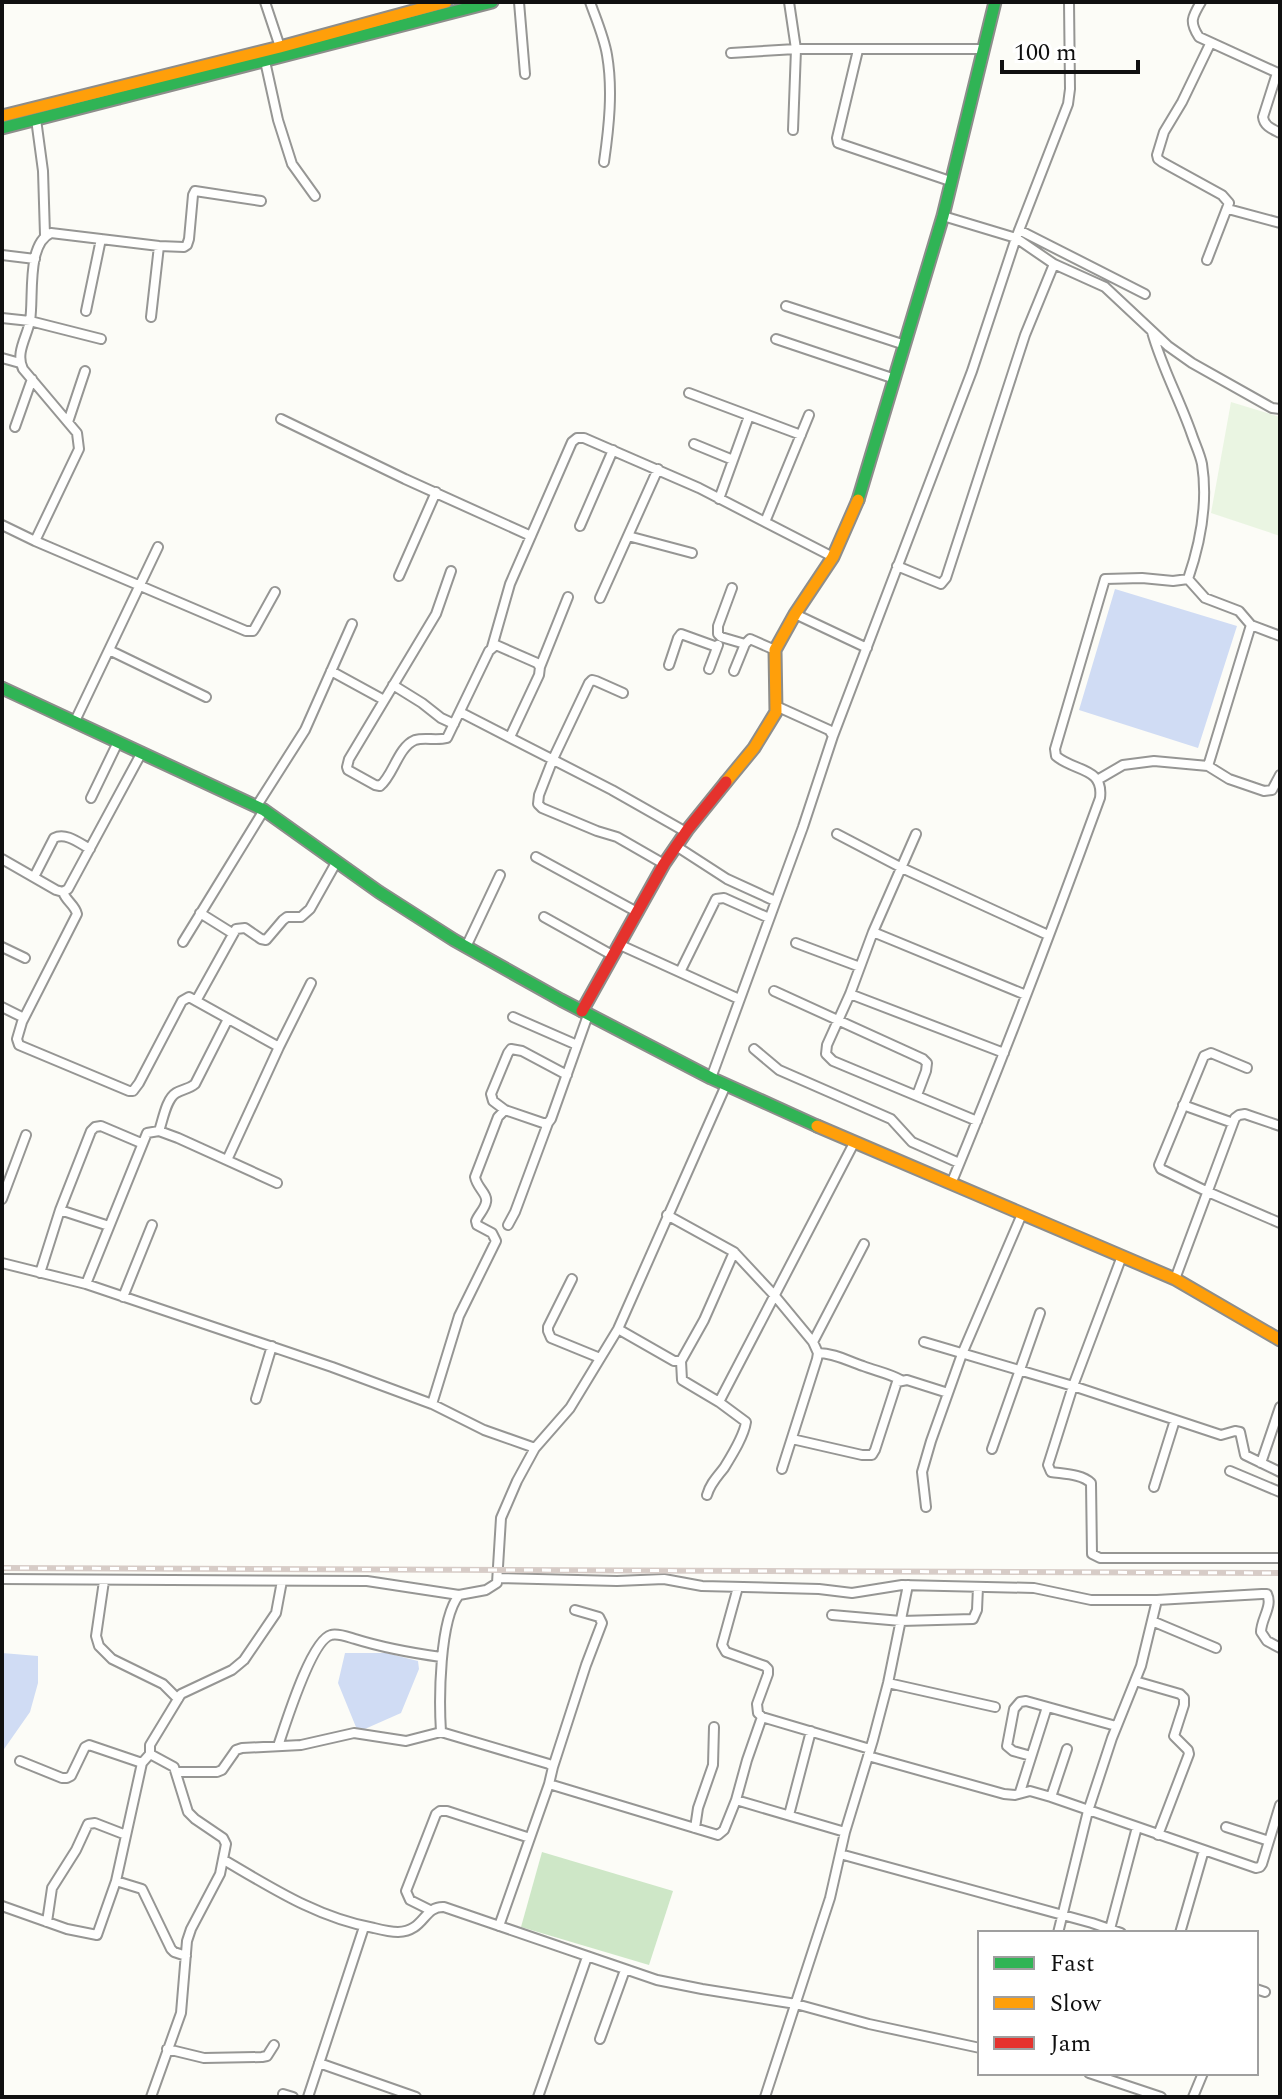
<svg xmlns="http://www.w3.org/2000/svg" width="1282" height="2099" font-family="Spectral,serif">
<rect width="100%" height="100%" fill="#fcfcf7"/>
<path fill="#cee7c7" d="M542,1852L673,1891L649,1965L521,1927Z"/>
<path fill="#eaf5e2" d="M1231,402L1280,417V536L1211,513Z"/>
<path fill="#d0dcf4" d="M1115,589L1237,626L1198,748L1079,710Z
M2,1653L38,1656V1683L30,1712L2,1752Z
M345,1653H386L418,1661L419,1669L401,1713L358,1732L338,1683Z"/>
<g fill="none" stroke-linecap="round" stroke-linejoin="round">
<g stroke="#969694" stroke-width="12">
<path id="street" d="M265,2L280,47
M519,2L525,74
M590,2C596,19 604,37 607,55C613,90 609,127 604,162
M789,2L796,49L793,130
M1201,2C1192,17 1189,22 1199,37L1280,74
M858,50L837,138L838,143L950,181
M731,53L796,49H984
M265,61L278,120L292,164L315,196
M1277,73L1263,117C1264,126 1272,129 1280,133
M36,119L43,171L45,235
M1228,209L1280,223
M943,216L1016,238L1054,264L1105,287L1168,346L1192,363L1272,408L1280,409
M1019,230L1145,294
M2,255L35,259
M1207,260L1229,203L1222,195L1162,162L1158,159L1157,155L1164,132L1182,102L1210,44
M786,306L905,345
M86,311L101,239
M151,317L159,246
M2,318L30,321L101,339
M776,339L895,379
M2,358L20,363
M689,393L801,435
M281,419L405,479L531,536
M68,422L85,371
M15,427L32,379
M694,444L733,460
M719,499L749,416
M765,522L809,415
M2,525L35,541L246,631H253L255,628L275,592
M580,526L613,450
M628,536L692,553
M35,541L79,449L77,433L23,369C15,353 27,337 30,321C34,298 26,244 51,233L159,246L184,247L187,245L189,239L193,195L195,191L261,201
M897,566L941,584L946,578L1025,335L1054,264
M451,571L436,614L349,759L347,767L348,770L375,785L380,786C393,776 398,747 415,740C425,737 436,741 447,738L489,651L496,645L537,663L540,667L539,675L510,737
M399,576L436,492
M1188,579L1205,598L1239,611L1251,625L1208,766
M732,588L718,626V634L721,637L745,644
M600,598L658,469
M795,614L867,648
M1251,625L1280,636
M492,647L510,584L572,442L577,438H584L699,488L833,557
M109,650L206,697
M669,665L678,638L681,634L717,647
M540,667L568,597
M709,669L718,645
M331,671L384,700
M734,671L745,644L750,639L775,650
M393,685L422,703L441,718L454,724
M623,693L596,681L592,680L589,683L553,759L539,795L538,804L542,808L597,831L617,837L664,864
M460,712L612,790L686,832
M75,721L158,547
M833,736L972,371L1016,238L1068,104L1070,89L1069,2
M1099,779L1123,765L1154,761L1208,766L1229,779L1264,791L1272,790L1280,775
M91,798L118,742
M256,807L305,730L352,624
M837,834L902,868L1048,935
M916,834L873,932L850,994L827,1045L826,1054L833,1061L977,1121
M676,846L727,879L775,901
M536,857L637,912
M2,859L56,890L63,892L68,889L142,752
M34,877L54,838C66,832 79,843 90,849
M63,892C66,901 75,905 77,914L22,1022L17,1039L19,1045L129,1091H133L139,1083L182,1001L189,997L279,1047
M200,913L232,933
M544,917L612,955
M873,932L1026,995
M183,942L264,810
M796,943L860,967
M618,944L739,999
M2,947L25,958
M466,947L500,875
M680,972L716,899L724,898L769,918
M774,991L923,1059L927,1063L926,1071L917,1095
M850,994L1004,1053
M196,1001L236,929L245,928L261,939L266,940L283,920L287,917H301L310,909L337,861
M2,1007L24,1018
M513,1017L577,1045
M754,1049L779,1070L891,1119L912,1142L959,1163
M1247,1068L1211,1053L1204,1056L1159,1165L1161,1169L1208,1192L1280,1223
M711,1078L803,827L833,736L829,730L776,706
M1183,1105L1233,1123
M505,1110L493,1101L491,1094L508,1053L511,1049L522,1051L567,1075
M159,1131C163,1120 166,1099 176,1093C183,1089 189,1089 195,1084L228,1019
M227,1160L279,1047L311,983
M951,1184C1004,1056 1053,927 1100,798C1104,767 1075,772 1056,756L1055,749L1105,579L1142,578L1173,581L1188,579C1200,544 1208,502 1202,464C1200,454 1195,444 1192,435C1180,400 1162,368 1152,332
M2,1199L26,1135
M60,1210L109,1226
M667,1215L734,1252L775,1296L813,1342L818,1353L817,1359L782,1469
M508,1225L515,1212L548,1123
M1122,1256L1073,1386L1048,1465L1051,1472C1064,1474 1082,1474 1091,1483L1092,1554L1100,1558H1280
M2,1263L86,1284L332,1367L432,1404L484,1430L535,1448
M40,1273L60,1210L91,1131L95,1127L101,1126L141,1143
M572,1279L548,1327V1331L551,1338L600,1358
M1175,1279L1235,1118L1239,1115L1245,1114L1280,1126
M86,1284L147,1133L159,1131L178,1138L277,1183
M123,1297L152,1225
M618,1329L674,1361H681L704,1320L734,1252
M813,1342L864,1244
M924,1342L1073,1386L1221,1435L1235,1431L1240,1432L1245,1455L1280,1472
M818,1353C834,1353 848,1361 863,1366C876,1371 888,1373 901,1380
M681,1361L682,1380L719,1402L746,1422C744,1436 732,1455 724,1468C717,1477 710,1484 707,1495
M256,1399L272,1346
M719,1402L854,1143
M432,1404L459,1316L496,1241L492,1233L477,1225L476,1221C478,1215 485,1209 486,1202C488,1194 477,1188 475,1177L498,1117L505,1110L543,1123H548L551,1119L588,1015
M792,1439L862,1455H872L875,1450L897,1382L907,1380L948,1393
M992,1449L1040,1313
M1261,1463L1280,1407
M1230,1471L1280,1492
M1154,1487L1175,1420
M926,1507L922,1472L931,1441L962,1354L1022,1214
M498,1578L617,1581L664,1579L702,1586L819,1589L852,1593L902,1585L1034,1588L1091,1600H1157L1262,1594H1267C1273,1606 1261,1619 1261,1632L1267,1641L1280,1648
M2,1579L367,1581L459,1595
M104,1581L96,1636L99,1646L112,1659L163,1684L178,1699
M738,1587L722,1645L726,1652L765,1666L768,1669V1674L757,1704L758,1713L762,1717L870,1749
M832,1615L901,1621L973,1619L977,1610L978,1587
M1152,1621L1216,1648
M1135,1681L1180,1694L1184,1698V1705L1174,1736L1188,1750L1189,1754L1158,1835
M888,1683L995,1707
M278,1746C285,1726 311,1640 331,1635C338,1633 348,1637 355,1639C384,1648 412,1653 441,1657
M868,1756L1004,1794L1015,1795L1030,1791L1051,1797L1256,1868L1260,1867L1262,1864L1280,1805
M1031,1756L1013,1751L1007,1746L1014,1709L1020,1702L1026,1701L1116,1726
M20,1761L62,1778H67L71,1776L85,1747L89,1745L142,1763
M553,1767L586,1665L602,1623L599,1617L575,1610
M176,1772H217L222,1770L236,1750L242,1748L301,1745L354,1733L406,1741L441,1732
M549,1784L718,1835L724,1830L736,1800L845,1832
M1020,1792L1047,1707
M1051,1797L1067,1749
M736,1800L747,1760L762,1717
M789,1815L811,1731
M1226,1827L1269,1841
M695,1828L698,1808L713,1765L714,1727
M840,1854L1092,1923L1121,1933
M224,1860C272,1888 318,1918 374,1928C382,1930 390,1932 398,1932C425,1931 423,1906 444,1907L657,1980L702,1989L796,2004L869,2024L980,2048
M116,1881L142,1889L171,1949L174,1952L186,1956
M2,1906L67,1929L97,1935L116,1881L142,1763L150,1754
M430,1910L410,1900L406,1891L436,1814L440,1811H447L530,1838
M47,1922L52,1888L76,1850L88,1824L95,1823L126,1835
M499,1926L549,1784L553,1767L549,1764L441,1732C439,1701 439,1620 459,1595L486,1590L497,1583L501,1518L517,1481L535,1448L570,1408L618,1329L726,1085
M1110,1929L1137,1827
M1058,1933L1088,1811L1112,1738L1141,1666L1157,1600
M1180,1933L1204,1850
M1256,1989L1265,1992
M600,2039L625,1970
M167,2049L204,2058L262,2057L267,2056L274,2045
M319,2063L416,2097
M1089,2073L1161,2097
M283,2094L293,2097
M151,2097L181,2013L187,1941L191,1929L220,1874L226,1844L223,1838L195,1819L188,1812L174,1767L150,1754V1745L181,1694L232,1670L244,1660L276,1613L282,1581
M308,2097L364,1927
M538,2097L587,1957
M765,2097L830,1898L845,1832L873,1740L888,1683L908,1585
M1193,2097L1203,2073"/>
</g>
<g stroke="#8d8d8b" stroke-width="15">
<path id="fast" d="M116,88L119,98
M2,128L492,2
M858,500L943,216L995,2
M2,688L264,810L379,892L454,940L561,1000L711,1078L817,1126"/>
</g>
<g stroke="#8d8d8b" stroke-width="15">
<path id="slow" d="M2,116L280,47L446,2
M726,782L754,748L776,712L775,650L795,614L833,557L858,500
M817,1126L1175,1279L1280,1340"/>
</g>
<g stroke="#8d8d8b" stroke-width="15">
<path id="jam" d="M582,1011L664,864L688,829L726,782"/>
</g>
<use href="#street" stroke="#fffffe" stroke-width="8"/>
<use href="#fast" stroke="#30b455" stroke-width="11"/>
<use href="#slow" stroke="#ff9f0a" stroke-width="11"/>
<use href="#jam" stroke="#e5322d" stroke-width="11"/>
<g stroke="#d7ccc7" stroke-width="6">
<path id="rail" d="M2,1568L1280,1573"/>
</g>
<use href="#rail" stroke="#fff" stroke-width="3" stroke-dasharray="9" stroke-linecap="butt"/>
</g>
<rect width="1282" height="2099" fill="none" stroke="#101010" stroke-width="8"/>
<rect x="978" y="1931" width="280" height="144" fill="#ffffff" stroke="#9f9f9f" stroke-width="2"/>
<rect x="994" y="1957" width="40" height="12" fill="#30b455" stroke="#9f9f9f" stroke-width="2"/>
<text x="1050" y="1971" font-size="24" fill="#101010">Fast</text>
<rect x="994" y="1997" width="40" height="12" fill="#ff9f0a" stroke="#9f9f9f" stroke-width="2"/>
<text x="1050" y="2011" font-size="24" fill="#101010">Slow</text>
<rect x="994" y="2037" width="40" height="12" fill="#e5322d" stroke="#9f9f9f" stroke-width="2"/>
<text x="1050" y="2051" font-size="24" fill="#101010">Jam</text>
<path d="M1002 60v12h136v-12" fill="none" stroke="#101010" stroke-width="4"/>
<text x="1014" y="60" font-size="24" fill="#101010" stroke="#ffffff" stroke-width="6" paint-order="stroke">100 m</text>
</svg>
